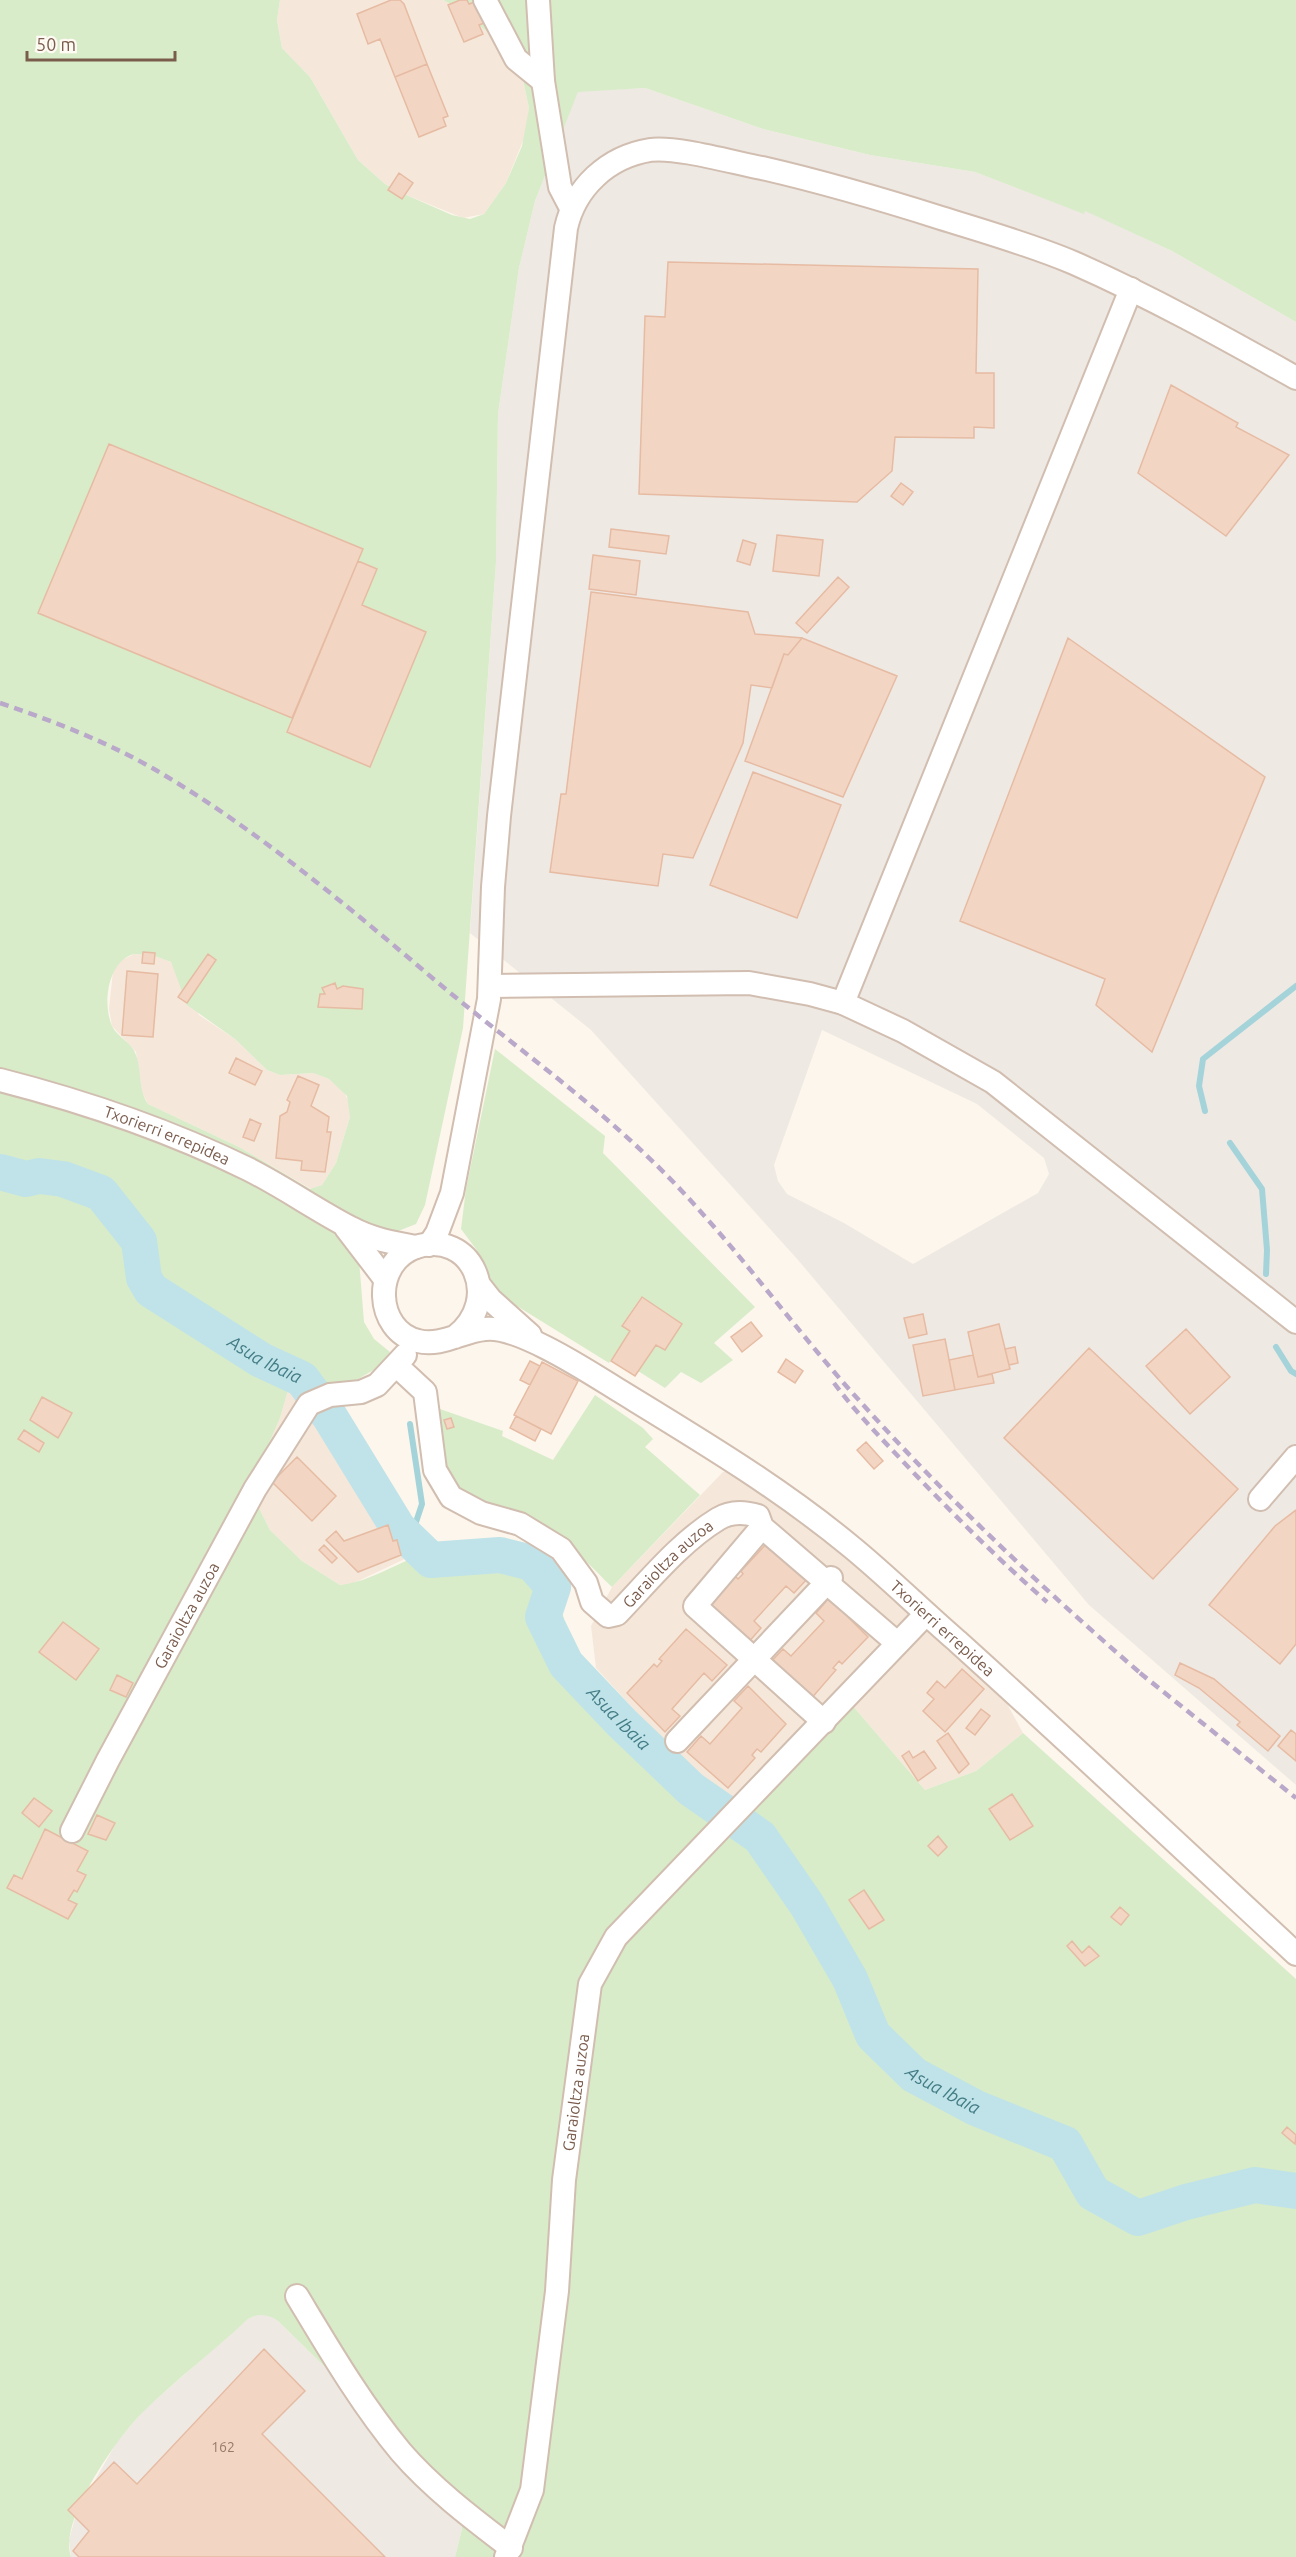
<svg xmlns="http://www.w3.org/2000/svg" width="1296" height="2557" font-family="Ubuntu,sans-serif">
<rect width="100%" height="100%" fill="#fdf6ec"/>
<path fill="#f5e8da" d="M280,0H443L458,8L518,57L529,108L527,131L506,183L484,214L463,218L404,194L385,184L358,160L310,77L282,48L277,20Z
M134,954L152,955L171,962L199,1015L235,1039L267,1070L280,1075L313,1073L329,1079L343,1090L350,1104V1117L336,1163L322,1185L311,1189L239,1147L148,1104L142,1092L136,1052L112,1026L109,1009L113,971L118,962Z
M294,1369L312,1384L375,1484L411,1556L354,1583L340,1585L302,1561L270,1530L259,1508L261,1462L280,1418Z
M731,1471L796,1517L873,1579L1000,1691L1023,1733L976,1771L925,1790L852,1705L739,1812L685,1765L596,1668L591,1626L612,1587L723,1472Z"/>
<path fill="#efe9e4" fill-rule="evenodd" d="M645,88L763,129L870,155L975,172L1084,213V210L1172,251L1296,322V1785L1089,1605L798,1260L591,1030L470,933L496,562L498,414L519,268L535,201L578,91ZM822,1030L977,1104L1044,1158L1049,1174L1038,1193L913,1264L844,1223L787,1194L778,1181L774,1165Z
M257,2315H268L278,2321L368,2409L461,2515L462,2529L455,2557H71L69,2540L77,2511L117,2442L144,2410L248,2319Z"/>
<path fill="#d8ecc9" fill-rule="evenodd" d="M0,0H280L277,20L282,48L310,77L358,160L385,184L404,194L452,215L470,219L484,214L506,183L522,146L529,108L518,57L458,8L443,0H1296V322L1172,251L1085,211L1084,214L975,172L870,155L763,129L645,88L578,92L535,201L519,268L498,414L496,562L463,1028L425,1205L416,1224L358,1247L364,1322L374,1339L390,1352L377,1368L353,1382L312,1384L294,1370L280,1418L261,1462L259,1508L270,1530L302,1561L340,1585C382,1580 411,1550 456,1546C496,1543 549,1569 562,1610C566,1625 564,1640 567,1655C569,1666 582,1686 589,1694C601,1708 618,1719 631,1730C666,1760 700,1789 738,1815L852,1705L925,1790L976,1771L1023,1733L1296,1979V2557H455L462,2529L461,2515L368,2409L278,2321C267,2314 260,2313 248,2319C215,2350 178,2378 145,2410C119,2435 58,2520 71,2557H0ZM134,954L152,955L171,962L187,1005L235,1039L267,1070L280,1075L313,1073L329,1079L347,1096L350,1117L336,1163L322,1185L310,1189L239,1147L148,1104C138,1089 142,1071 136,1055C132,1042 118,1038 112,1026C102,1003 108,961 134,954Z
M495,1049L605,1136L603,1153L755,1307L714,1343L733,1360L701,1383L681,1372L665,1388L638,1371L656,1345L665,1350L681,1324L641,1297L622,1325L630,1331L609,1363L499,1295L476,1249L461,1229L466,1189Z
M595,1395L643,1428L653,1439L645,1447L700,1495L612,1587C595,1571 579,1552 560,1539C523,1513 465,1517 445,1468L437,1408L503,1431L502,1436L553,1460Z"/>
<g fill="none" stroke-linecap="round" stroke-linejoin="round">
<path stroke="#a5d3da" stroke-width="6" d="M1205,1111L1199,1086L1203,1059L1296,986
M1230,1143L1262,1189L1267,1250L1266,1274
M1276,1347L1291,1371L1296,1374
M410,1424L422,1504L410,1540"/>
<path stroke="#bfe3e8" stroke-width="36" id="s1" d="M0,1172L26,1179L39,1176L63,1179L101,1193L139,1241L144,1278L151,1290L261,1360L302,1379L330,1417L398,1528L431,1560L500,1555L532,1563L553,1587L543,1617L566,1664L622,1723L691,1789L760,1837L807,1905L850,1979L873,2035L914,2075L976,2108L1065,2144L1093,2193L1138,2218L1186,2202L1255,2185L1296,2191"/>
</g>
<path fill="#f3d5c3" stroke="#e6bba3" stroke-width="1.5" d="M391,0H400L404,4L427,64L395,77L380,39L368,44L357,14Z
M460,0H467L469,4L478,1L487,22L479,25L483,34L464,42L448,5Z
M427,64L448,116L443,118L446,126L419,137L395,77Z
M399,173L413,183L402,199L388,190Z
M668,262L978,269L976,373H994V428L974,427V438L895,437L892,471L857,502L639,494L645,316L665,317Z
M1171,385L1238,423L1236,427L1289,455L1226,536L1138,473Z
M109,444L363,549L292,718L38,613Z
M901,483L913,492L903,505L891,496Z
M611,529L669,536L666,554L609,547Z
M777,535L823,540L819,576L773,571Z
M743,540L756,544L750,565L737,561Z
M593,555L640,561L636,595L589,589Z
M358,561L377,569L362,605L426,632L370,767L287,732Z
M838,577L849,587L807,633L796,623Z
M591,592L748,612L755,634L802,638L788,655L784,654L772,688L751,685L743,743L693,858L663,854L658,886L550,872L561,794H566Z
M802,638L897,676L843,797L745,761L784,654L788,655Z
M1068,638L1265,777L1152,1052L1096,1005L1105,979L960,921Z
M753,772L841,805L797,918L710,885Z
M143,952L155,953L154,964L142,963Z
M208,954L216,960L187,1003L178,997Z
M127,971L158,974L153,1037L122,1035Z
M335,983L337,989L343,986L363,989L362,1009L318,1007L320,994H325L322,988Z
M236,1058L262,1071L255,1085L229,1073Z
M298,1076L319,1085L311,1106L329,1117L327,1132H331L325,1172L301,1170L302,1161L276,1158L280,1116L287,1112L290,1102L287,1100Z
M250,1119L261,1124L254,1141L243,1137Z
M642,1297L682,1324L665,1350L656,1345L635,1376L611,1361L630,1331L622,1326Z
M923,1314L927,1334L909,1338L904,1318Z
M751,1322L762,1336L742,1352L731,1337Z
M999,1324L1010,1369L978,1377L968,1332Z
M1186,1329L1230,1377L1190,1414L1146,1366Z
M945,1339L955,1390L923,1396L913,1345Z
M1015,1347L1018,1363L1009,1365L1005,1349Z
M1089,1348L1238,1489L1153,1579L1004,1438Z
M973,1355L978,1377L992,1374L994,1383L955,1390L949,1360Z
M786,1359L803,1371L795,1383L778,1372Z
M530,1361L540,1366L530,1385L520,1380Z
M542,1362L578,1381L551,1434L514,1415Z
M42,1397L72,1413L58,1438L30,1420Z
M516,1416L541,1429L535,1441L510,1428Z
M451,1418L454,1427L447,1429L444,1420Z
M24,1430L44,1443L39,1452L18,1439Z
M866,1442L883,1461L874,1469L857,1450Z
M297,1457L336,1496L312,1521L272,1482Z
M1296,1510V1644L1280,1664L1209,1605L1275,1526Z
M388,1525L393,1541L397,1540L401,1555L358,1572L326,1540L336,1531L344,1541Z
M768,1542L808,1578L794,1593L786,1586L754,1621L761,1628L747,1644L709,1605L735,1576L738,1579L743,1574L741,1571Z
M324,1545L337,1558L332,1563L319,1550Z
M829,1598L868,1637L842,1664L839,1661L833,1668L836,1670L810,1700L768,1665L783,1649L791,1656L824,1621L816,1613Z
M63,1622L99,1649L76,1680L39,1652Z
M686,1629L727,1665L712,1681L704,1673L672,1709L680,1716L665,1732L627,1693L654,1664L657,1667L662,1661L659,1659Z
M1180,1663L1214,1679L1280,1736L1268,1751L1237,1725L1240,1722L1199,1688L1175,1675Z
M962,1669L984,1689L945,1732L923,1711L934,1699L927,1693L937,1681L945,1688Z
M117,1675L133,1683L126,1697L110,1690Z
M748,1686L786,1724L761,1752L757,1749L752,1755L755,1758L728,1788L687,1752L701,1736L710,1744L742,1708L734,1701Z
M981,1709L990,1716L975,1735L966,1728Z
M1291,1730L1296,1734V1761L1278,1746Z
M948,1733L969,1764L959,1773L937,1741Z
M909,1751L913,1758L924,1751L936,1768L918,1781L902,1756Z
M1012,1794L1033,1826L1010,1840L989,1809Z
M34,1798L52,1811L39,1827L22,1813Z
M97,1815L115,1823L106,1840L88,1834Z
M45,1829L88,1851L77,1871L86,1875L77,1892L74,1890L68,1900L77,1904L68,1919L7,1888L14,1875L22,1879Z
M938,1836L947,1847L938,1856L928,1846Z
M864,1890L884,1920L869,1929L849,1900Z
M1120,1907L1129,1915L1121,1925L1111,1917Z
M1072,1941L1082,1953L1089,1946L1099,1956L1085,1966L1067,1946Z
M1287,2127L1296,2135L1295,2144L1282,2133Z
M264,2349L305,2391L262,2434L385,2557H79L73,2551L89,2531L68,2510L114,2462L137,2484Z"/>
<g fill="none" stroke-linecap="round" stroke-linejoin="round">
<g stroke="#d1beb0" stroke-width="26">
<g id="minor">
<path d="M485,0L516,59L543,81"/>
<path d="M538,0L543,81L560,187L571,208"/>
<path d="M490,986L749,983L810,994L843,1003L903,1031L993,1082L1296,1322"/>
<path d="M843,1003L1131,289"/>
<path id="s2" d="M0,1080C86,1102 168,1130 248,1169C284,1187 316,1210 351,1228C371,1239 393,1243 416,1247"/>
<path d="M346,1228L385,1279"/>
<path d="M429,1245L437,1233L452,1193L489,999L493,887L499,816L566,228C575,188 607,157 650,150C675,146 735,163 762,168C823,182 881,199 941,218C986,232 1032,245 1074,263C1151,297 1223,337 1296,378"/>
<path d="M480,1286L491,1300L530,1335"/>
<path id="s3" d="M455,1337C504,1299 471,1229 416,1247C371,1263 375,1331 418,1341C441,1347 462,1331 485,1329C517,1325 586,1370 615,1388C695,1437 776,1485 849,1545C886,1575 921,1610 957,1641C1071,1744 1183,1849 1296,1954"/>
<path id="s4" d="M397,1366L425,1392L435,1470L451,1497L481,1513L520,1524L561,1549L586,1583L592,1602L608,1616L617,1614C648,1582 680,1542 718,1519C731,1511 745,1512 758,1516L762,1527L897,1643"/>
<path d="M1260,1499L1296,1457"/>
<path d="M762,1527L695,1606L824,1722"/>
<path d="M677,1741L831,1578"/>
<path id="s5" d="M72,1831L108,1760L255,1489L309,1404L330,1395L361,1392L377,1385L405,1355"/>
<path d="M297,2296C329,2349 361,2404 401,2452C432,2488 473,2519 511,2548"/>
<path id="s6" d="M506,2557L532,2490L557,2291L564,2180L590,1984L616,1937L926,1614"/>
</g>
</g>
<use href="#minor" stroke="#fff" stroke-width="22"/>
<path stroke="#b9a8c9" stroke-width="4.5" stroke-dasharray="9 6" stroke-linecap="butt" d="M0,703C53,721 105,741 154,769C250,825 338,898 423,970C496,1033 576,1088 646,1155C718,1223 776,1305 841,1380C935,1487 1038,1585 1146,1678
M834,1383C857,1414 884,1441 911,1470C954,1515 999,1560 1047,1602
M1140,1673L1296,1798"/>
</g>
<g text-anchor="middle" stroke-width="5" stroke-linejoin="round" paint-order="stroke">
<g font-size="14" fill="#987a6a">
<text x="223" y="2452">162</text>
</g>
<g font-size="16" fill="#7a5c4d" stroke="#fffaf3">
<text dy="6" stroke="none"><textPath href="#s2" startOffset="176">Txorierri errepidea</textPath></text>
<text dy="6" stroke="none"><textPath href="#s4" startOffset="435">Garaioltza auzoa</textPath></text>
<text dy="6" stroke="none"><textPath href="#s5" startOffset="244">Garaioltza auzoa</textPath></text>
<text dy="6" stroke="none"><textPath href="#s3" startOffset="888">Txorierri errepidea</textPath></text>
<text dy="6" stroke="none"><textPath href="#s6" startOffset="472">Garaioltza auzoa</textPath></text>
</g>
<g font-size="18" font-style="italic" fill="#437c86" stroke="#fffaf3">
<text dy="6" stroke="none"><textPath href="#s1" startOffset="351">Asua Ibaia</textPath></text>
<text dy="6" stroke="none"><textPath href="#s1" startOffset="910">Asua Ibaia</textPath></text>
<text dy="6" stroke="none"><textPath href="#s1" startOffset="1414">Asua Ibaia</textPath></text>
</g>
</g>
<path d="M27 51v9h148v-9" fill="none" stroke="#7a5c4d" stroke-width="3"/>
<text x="36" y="51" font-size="18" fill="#7a5c4d" stroke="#fffaf3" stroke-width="4.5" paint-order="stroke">50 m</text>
</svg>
